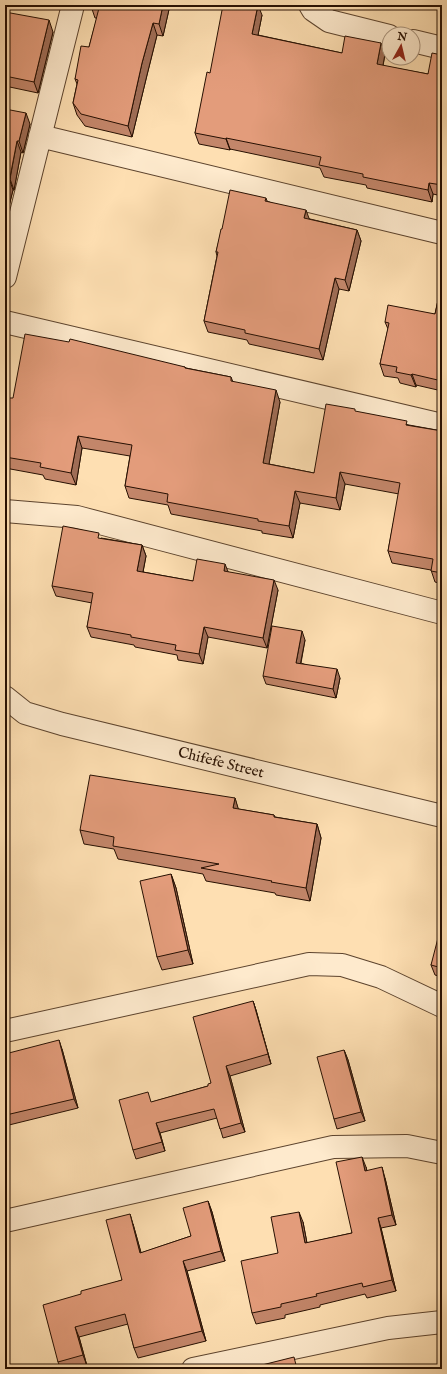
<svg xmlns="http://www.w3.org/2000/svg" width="447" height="1374" font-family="'IM FELL English',serif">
<rect width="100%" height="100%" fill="#fedfb2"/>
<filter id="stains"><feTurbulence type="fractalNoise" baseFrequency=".005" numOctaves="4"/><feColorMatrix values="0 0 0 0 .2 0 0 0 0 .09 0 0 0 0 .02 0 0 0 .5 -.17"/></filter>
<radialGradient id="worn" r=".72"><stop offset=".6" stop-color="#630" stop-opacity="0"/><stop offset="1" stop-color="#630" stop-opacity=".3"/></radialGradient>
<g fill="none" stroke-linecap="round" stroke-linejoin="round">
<g stroke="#5d442e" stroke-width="24">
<path id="minor" d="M310,5L313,10L329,21L389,36
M413,41L442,48
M40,136L442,233
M5,277L73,5
M5,322L442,425
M5,511L77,517L442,613
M5,697L25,713L62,724L442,816
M5,1031L309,964L342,965L381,977L442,1006
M5,1221L333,1147L407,1146L442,1153
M193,1369L388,1328L442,1322"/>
</g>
<use href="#minor" stroke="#feeacd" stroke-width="22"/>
</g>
<path fill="#c3866a" stroke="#271002" d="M170,5L163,36L157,35L147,75L132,137L85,126L77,115L73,103L77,84L75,79L89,47L97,18H95L91,6Z
M5,12L53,32L38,93L5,86Z
M262,15L258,35L342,53L381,43L385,54L383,66L428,74L442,55V196L433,194L432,202L367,188L366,185L324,177L320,168L230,149V150L199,144L195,133L210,73Z
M5,109L30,124L23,153L21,152L14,190H13L5,222Z
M266,198L267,201L310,219L357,230L361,241L349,291L339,289L323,360L249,344L247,340L208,332L204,321L217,256L216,252L222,229Z
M442,282V391L416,385V387L400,383L398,378L384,376L380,364L388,329L385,322L435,314Z
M185,367L186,368L231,377L233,382L280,402L269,464L314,473L356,412L409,425L442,431V584L435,582L431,570L392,563L388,551L399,494L345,484L340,510L300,503L293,538L262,533V531L171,514L168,505L129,498L125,486L130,456L82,448L76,485L45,479L43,475L5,468V416L13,398Z
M101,538L142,545L146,556L143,572L193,581L228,572L278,590L267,648L208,637L203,664L178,660L177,655L135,647L134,645L91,637L87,627L92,603L56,596L52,586Z
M305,640L301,663L340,678L336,698L266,684L263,676Z
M235,798L238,809L274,815L275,817L317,824L321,838L310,901L276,895L275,893L206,881L203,874L118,859L114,849L84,844L80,830Z
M171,874L176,888L193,964L162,970L157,957Z
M442,939V977L435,975L431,965Z
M253,1001L256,1010L271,1064L230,1076L245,1132L223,1138L217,1118L160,1133L165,1151L136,1159L133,1150L152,1102L208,1086L211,1083Z
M62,1049L78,1108L9,1125L8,1122H5V1054Z
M344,1050L348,1060L365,1121L337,1129L334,1119Z
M366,1167L367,1171L385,1178L396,1225L381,1228L396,1291L367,1298L365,1294L320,1305V1307L285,1315V1318L256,1324L252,1313L278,1253L303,1222L307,1243L352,1233Z
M208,1201L212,1212L225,1261L187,1271L206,1341L138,1358L134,1348L128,1324L79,1337L87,1366L74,1369H61L58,1362L81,1294L122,1280L133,1224L141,1253L191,1236Z"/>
<path fill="#9f6d56" stroke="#271002" d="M163,5H170L163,36L159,24Z
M258,5L262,15L256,45L252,34Z
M49,20L53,32L38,93L34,82Z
M153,23L157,35L147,75L132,137L128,126L142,63Z
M381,43L385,54L381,76L377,64Z
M26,113L30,124L23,153L19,141Z
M226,138L230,149V150L226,139Z
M17,141L21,152L14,190L10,179Z
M9,178L13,190L5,222V193Z
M429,183L433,194L432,202L428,190Z
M306,210L310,221L304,218Z
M357,230L361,241L349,291L345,280Z
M335,278L339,289L323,360L319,349Z
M412,374L416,385V387L411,375Z
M276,390L280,402L267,475L263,463Z
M78,436L82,448L76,485L71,473Z
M340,472L345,484L340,510L336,498Z
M295,491L300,503L293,538L289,526Z
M142,545L146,556L141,582L137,571Z
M225,564L229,574L224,571Z
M274,580L278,590L267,648L263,638Z
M204,627L208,637L203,664L199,654Z
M302,631L305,640L299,671L296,663Z
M337,669L340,678L336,698L333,689Z
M235,798L239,811L233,808Z
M317,824L321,838L310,901L306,888Z
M171,874L176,888L193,964L188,950Z
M253,1001L256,1010L271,1064L268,1054Z
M59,1040L62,1049L78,1108L74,1099Z
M344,1050L348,1060L365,1121L361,1112Z
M226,1066L230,1076L245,1132L241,1123Z
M156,1123L160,1133L165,1151L162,1142Z
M362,1157L366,1167L369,1182L365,1171Z
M382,1167L385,1178L396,1225L392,1215Z
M208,1201L212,1212L225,1261L221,1251Z
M299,1212L303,1222L309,1254L305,1243Z
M130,1214L133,1224L144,1263L140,1253Z
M378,1218L381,1228L396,1291L392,1280Z
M183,1261L187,1271L206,1341L202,1331Z
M75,1327L79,1337L87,1366L83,1355Z"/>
<path fill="#e39c7b" stroke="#271002" d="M91,5H163L159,24L153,23L142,63L128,126L81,114L73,103L78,80L75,79L81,46L89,47L99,8L91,6Z
M223,5H258L252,34L342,53L345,36L381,43L377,64L428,74L432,53L442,55V185L429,183L428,190L363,177V174L319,165L321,157L226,138V139L195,133L207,72L210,73Z
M5,12L49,20L34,82L5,76Z
M5,109L26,113L19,141H17L10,177V179L9,178L5,193Z
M230,190L266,198L265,201L306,210L304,218L357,230L345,280L335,278L319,349L245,333V330L204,321L218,252H216L221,229H222Z
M442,282V381L412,374L411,375L396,372L397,367L380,364L389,323L385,322L388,305L435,314Z
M25,334L69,342L70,339L185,367V368L231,377V381L276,390L263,463L314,473L326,404L355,409V411L407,421L406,425L442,431V573L431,571L433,559L388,551L400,483L340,472L336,498L295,491L289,526L258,521V519L167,502L168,494L125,486L132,445L78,436L71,473L40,467L41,463L5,457V416L8,398H13Z
M63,526L99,533L98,538L142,545L137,571L193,581L197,559L225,564L224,571L274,580L263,638L204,627L199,654L175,650L176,645L131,637V635L87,627L93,593L52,586Z
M272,626L302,631L296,663L337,669L333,689L263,676Z
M90,775L235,798L233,808L274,815V817L317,824L306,888L271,882L272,881L201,868L219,864L113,846L114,837L80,830Z
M171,874L188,950L157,957L140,881Z
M438,938L442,939V968L431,965Z
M253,1001L268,1054L226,1066L241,1123L220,1129L214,1109L156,1123L162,1142L133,1150L119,1100L148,1092L151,1102L208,1086V1084L211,1083L193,1017Z
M59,1040L74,1099L6,1115L5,1054Z
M344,1050L361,1112L334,1119L317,1057Z
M362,1157L365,1171L382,1167L392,1215L378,1218L392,1280L363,1287L362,1283L316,1294L317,1296L281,1304V1307L252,1313L241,1261L278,1253L271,1217L299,1212L305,1243L352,1233L336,1162Z
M208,1201L221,1251L183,1261L202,1331L134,1348L125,1314L75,1327L83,1355L58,1362L43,1305L81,1294V1291L122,1280L106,1220L130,1214L140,1253L191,1236L183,1208Z
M294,1357L297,1369H263L262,1365Z"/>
<g text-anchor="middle" stroke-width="3" stroke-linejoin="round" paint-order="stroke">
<g font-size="15" fill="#271002" stroke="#feeacd">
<text transform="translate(221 762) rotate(14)" y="5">Chifefe Street</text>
</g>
</g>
<rect width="447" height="1374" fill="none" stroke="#fedfb2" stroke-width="20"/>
<rect x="6" y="6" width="435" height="1362" fill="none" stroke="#271002" stroke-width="2"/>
<rect x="10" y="10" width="427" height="1354" fill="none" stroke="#271002"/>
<g transform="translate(401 46) rotate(8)"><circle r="19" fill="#feeacd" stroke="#a8937c"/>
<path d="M0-3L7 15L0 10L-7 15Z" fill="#8f2418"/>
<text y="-6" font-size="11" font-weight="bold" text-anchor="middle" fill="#271002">N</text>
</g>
<rect width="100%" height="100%" filter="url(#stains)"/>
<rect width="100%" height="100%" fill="url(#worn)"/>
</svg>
